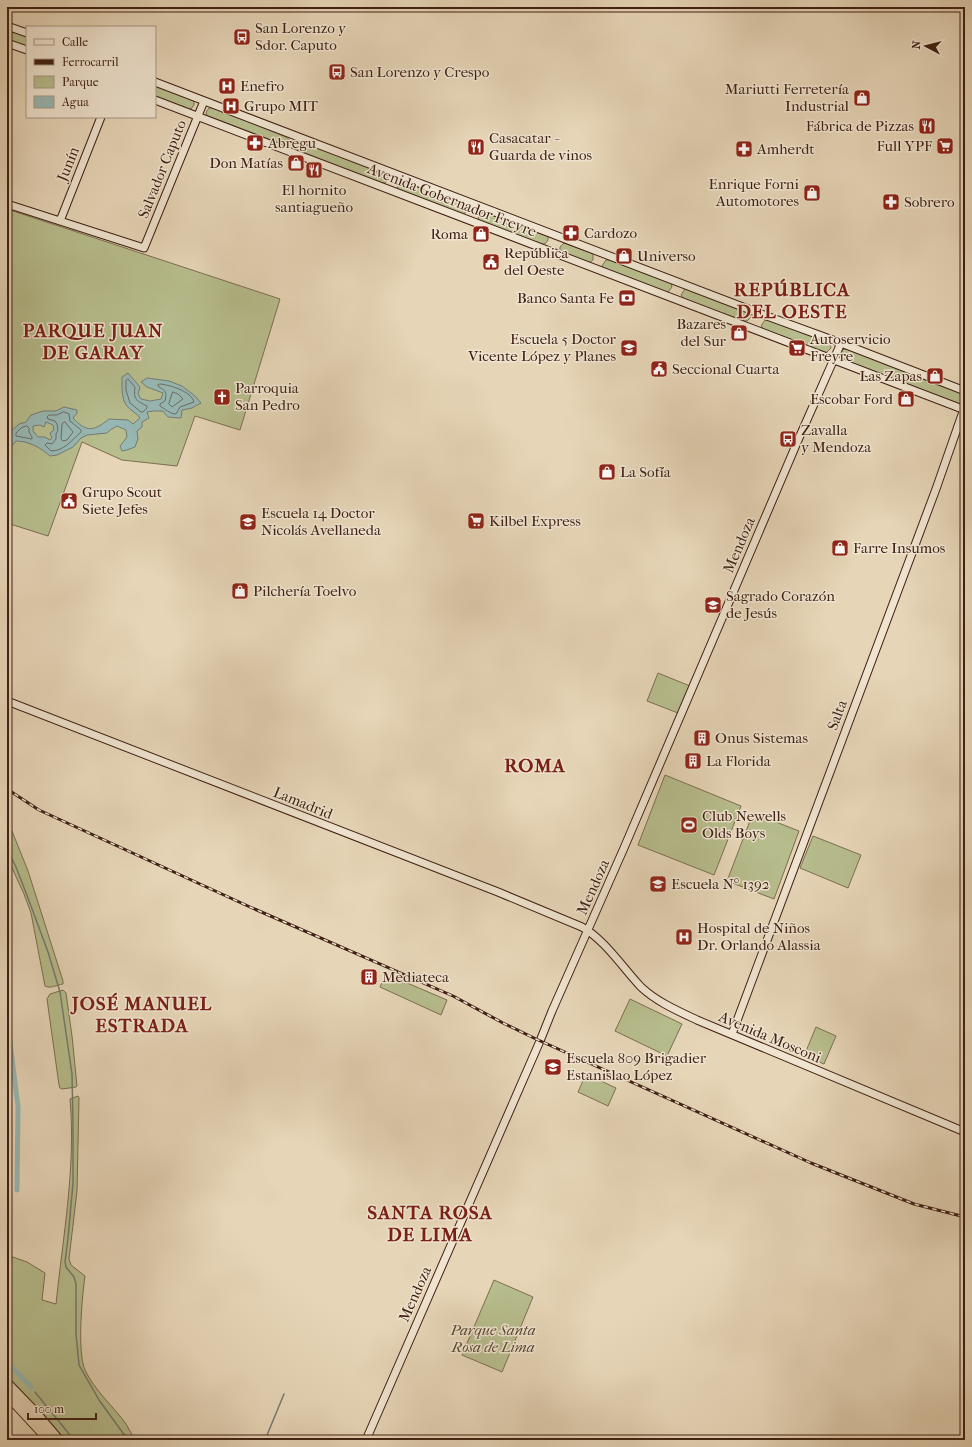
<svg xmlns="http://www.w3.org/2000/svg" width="972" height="1447" font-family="'IM FELL French Canon',serif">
<rect width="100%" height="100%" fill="#e6d5b7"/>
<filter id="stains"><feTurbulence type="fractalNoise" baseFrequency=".005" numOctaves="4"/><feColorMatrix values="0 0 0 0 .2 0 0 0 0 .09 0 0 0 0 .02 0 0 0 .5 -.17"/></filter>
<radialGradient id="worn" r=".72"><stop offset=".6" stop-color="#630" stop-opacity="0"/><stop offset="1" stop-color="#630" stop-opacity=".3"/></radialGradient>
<path fill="#b7bd8d" stroke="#7c6e50" d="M7,28L27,36V47L7,40Z
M155,86L194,100V105L191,109H188L155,97Z
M209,108H214L286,137L291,141L288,146H282L207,117L206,112Z
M307,145H311L385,174L388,178L385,183H380L307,155L303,151Z
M401,182H405L467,205V210L464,214H461L401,192L397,188Z
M7,209L280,299L240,430L195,416L177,466L122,460L82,442L48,536L7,523Z
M482,212H486L548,235V240L545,244H542L482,223L478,218Z
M564,243L591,253L593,254V260L589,263L563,254L560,251V247Z
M606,260H610L671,283L672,287L668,292H666L606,270L602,266Z
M685,289L689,290L750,312L751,317L747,321H745L685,300L681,295Z
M765,320H769L830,343L831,348L827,352H825L765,330L761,326Z
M844,349H848L961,393L963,398L960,404L957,403L845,360L841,356L842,351Z
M658,673L690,686L678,713L647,701Z
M665,775L741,806L714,875L638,845Z
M753,813L799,831L774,899L727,881Z
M7,814L8,821L28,871L63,981V984C57,985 50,989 45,986L31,913L24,894L7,857Z
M813,836L861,855L848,888L800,868Z
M386,974L447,1000L441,1015L380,987Z
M63,990L66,993L72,1036L77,1086L76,1087L62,1089L60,1088L59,1085L47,999L50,994Z
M630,999L682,1024L667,1056L615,1031Z
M816,1027L836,1036L824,1064L804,1056Z
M586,1074L616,1088L608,1106L578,1092Z
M78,1096L79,1098L77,1191L69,1259L71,1265L85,1276C82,1297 77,1352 85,1370C95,1391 113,1406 126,1424C129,1429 132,1435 135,1440H61L7,1380V1255L27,1262L45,1273L42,1300L56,1304C63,1236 76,1167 70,1099Z
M494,1280L533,1297L502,1372L462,1355Z"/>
<path fill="#97b8b4" stroke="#747b74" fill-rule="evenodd" d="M128,373L140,387L138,394L141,399L150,401L161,399L163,393L147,387L141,382L147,378L169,381L182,386L195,396L201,403L192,408L182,410L181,418L168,417L163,411H154L147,412L149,418L142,422V427L137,431L138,439L135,447L127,450L122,451L120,446L127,437L126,430L117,426L110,430L107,433L87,435L81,438L73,447L57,455L50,456C41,448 29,441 16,441L7,452L8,434L19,424L26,422L31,415L43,411H56L64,407L77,410V413L73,418C87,433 94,431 109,419L128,420L133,424L140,418C137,413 131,411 127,406C121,399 122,386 122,377ZM46,422L53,425L54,430L50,433L52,438L50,440L45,437H38L33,431V426L40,425L44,427Z"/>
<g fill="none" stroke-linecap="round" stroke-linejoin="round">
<path stroke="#6c6c64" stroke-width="1" d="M128,379L135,387C133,400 137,401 147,406V408L143,412H141L130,403L126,390V381Z
M160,384C170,385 191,391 194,402L180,407L176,414C170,414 165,409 160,406V404L165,401C167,392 166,391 159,387L158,385Z
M173,392L178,394L183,399L172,407L169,404Z
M64,412L69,414L70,421L81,430V432C72,440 64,451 51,451L45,445L47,443L52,444L56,439V434L58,430L57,424L55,421L48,419L47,417L49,415H56Z
M65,422L73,432L67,440L63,441L61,439L62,424Z
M27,426L29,428V432L32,437V439L16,436V433L21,428Z"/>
<path stroke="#747b74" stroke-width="1.5" d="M7,849L16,867L28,898L48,952L60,992L72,1074L73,1126V1183L68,1238L65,1262L66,1267L74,1277L76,1284V1334L79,1365L99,1400L128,1440
M35,1392L74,1440
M265,1440L284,1394"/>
<path stroke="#97b8b4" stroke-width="5" d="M7,1018L18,1107L17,1190
M7,1362L31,1387"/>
<g stroke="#402014" stroke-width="9">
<path id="secondary" d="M7,26L27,33
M7,43L27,50
M155,82L756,312L841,343L965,391
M155,100C425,204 695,307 965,410
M7,204L144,248L204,101
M60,221L101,117
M7,701L498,892L582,927C605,940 623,968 641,987C657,1002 678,1011 697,1020L965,1132
M732,1034L936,489L965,406
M366,1440L540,1041L552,1011L624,848L799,438L841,343"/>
</g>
<g stroke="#402014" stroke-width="12">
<path id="highway" d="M7,1384L35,1413L58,1440
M7,1394L45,1435"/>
</g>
<use href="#secondary" stroke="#efe4d0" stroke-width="7"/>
<use href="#highway" stroke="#e6d5b7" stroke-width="10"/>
<g stroke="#402014" stroke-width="3">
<path id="rail" d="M7,789L39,810L250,907L453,996L503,1023L536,1039L811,1163L914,1204L965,1217"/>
</g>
<use href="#rail" stroke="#efe4d0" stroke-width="1.5" stroke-dasharray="4.5" stroke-linecap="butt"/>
</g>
<defs>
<g id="bus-square" transform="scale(0.9)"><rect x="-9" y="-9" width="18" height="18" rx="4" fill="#8f2418" stroke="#efe4d0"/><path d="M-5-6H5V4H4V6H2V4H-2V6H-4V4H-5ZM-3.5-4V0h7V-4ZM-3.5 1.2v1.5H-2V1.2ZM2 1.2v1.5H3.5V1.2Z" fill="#fff"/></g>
<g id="hospital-square" transform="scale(0.9)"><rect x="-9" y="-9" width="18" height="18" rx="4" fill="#8f2418" stroke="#efe4d0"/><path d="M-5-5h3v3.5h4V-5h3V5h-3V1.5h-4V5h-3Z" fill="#fff"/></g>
<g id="shop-square" transform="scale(0.9)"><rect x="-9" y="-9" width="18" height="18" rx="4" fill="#8f2418" stroke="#efe4d0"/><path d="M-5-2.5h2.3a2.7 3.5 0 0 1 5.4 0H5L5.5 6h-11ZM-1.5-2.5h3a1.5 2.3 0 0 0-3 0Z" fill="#fff"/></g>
<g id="restaurant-square" transform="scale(0.9)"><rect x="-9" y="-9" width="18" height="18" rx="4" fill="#8f2418" stroke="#efe4d0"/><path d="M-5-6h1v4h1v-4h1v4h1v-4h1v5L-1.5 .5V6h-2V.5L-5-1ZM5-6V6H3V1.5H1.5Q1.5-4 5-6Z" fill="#fff"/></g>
<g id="pharmacy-square" transform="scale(0.9)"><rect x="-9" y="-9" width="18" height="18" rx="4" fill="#8f2418" stroke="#efe4d0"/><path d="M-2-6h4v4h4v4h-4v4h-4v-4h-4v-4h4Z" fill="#fff"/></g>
<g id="supermarket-square" transform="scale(0.9)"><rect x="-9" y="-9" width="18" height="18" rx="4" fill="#8f2418" stroke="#efe4d0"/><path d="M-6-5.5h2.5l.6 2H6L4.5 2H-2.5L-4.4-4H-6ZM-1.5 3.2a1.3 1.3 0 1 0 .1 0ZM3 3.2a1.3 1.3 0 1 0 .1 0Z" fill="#fff"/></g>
<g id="civic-square" transform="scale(0.9)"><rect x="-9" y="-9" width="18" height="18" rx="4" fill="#8f2418" stroke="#efe4d0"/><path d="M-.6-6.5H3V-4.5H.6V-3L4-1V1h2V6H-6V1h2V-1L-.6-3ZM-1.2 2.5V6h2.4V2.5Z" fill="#fff"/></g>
<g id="bank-square" transform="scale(0.9)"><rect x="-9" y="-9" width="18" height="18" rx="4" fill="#8f2418" stroke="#efe4d0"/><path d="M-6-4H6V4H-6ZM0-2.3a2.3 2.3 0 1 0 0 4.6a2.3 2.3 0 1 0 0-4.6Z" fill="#fff"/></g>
<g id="school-square" transform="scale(0.9)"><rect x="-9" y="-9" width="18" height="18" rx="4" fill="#8f2418" stroke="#efe4d0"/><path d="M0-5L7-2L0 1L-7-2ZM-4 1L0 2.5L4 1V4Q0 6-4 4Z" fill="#fff"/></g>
<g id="church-square" transform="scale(0.9)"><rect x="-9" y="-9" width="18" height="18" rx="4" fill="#8f2418" stroke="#efe4d0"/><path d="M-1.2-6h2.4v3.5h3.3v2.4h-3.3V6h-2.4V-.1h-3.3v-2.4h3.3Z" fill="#fff"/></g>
<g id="building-square" transform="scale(0.9)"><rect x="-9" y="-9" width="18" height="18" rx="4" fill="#8f2418" stroke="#efe4d0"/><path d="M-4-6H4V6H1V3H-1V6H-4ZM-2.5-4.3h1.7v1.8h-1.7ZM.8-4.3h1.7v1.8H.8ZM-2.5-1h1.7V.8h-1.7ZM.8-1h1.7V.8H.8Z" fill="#fff"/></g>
<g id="stadium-square" transform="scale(0.9)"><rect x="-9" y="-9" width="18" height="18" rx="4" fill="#8f2418" stroke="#efe4d0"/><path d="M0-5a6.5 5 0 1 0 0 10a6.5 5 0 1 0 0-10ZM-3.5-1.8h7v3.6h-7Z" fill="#fff"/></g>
</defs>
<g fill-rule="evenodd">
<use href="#bus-square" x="242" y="37"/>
<use href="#bus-square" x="337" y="72"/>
<use href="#hospital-square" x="227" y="86"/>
<use href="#shop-square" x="862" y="98"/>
<use href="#hospital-square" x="231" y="106"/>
<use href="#restaurant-square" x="927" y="126"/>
<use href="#pharmacy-square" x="255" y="143"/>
<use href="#supermarket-square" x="945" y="146"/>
<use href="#restaurant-square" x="476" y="147"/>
<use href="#pharmacy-square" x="744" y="149"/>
<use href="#shop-square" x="296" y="163"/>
<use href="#restaurant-square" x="314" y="170"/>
<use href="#shop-square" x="812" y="193"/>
<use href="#pharmacy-square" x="891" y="202"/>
<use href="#pharmacy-square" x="571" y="233"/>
<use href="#shop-square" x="481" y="234"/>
<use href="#shop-square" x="624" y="256"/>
<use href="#civic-square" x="491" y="262"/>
<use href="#bank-square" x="627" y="298"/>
<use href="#shop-square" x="739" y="333"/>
<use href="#school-square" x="629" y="348"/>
<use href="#supermarket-square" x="797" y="348"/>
<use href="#civic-square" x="659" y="369"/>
<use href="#shop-square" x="935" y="376"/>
<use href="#church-square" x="222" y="397"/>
<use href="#shop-square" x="906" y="399"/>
<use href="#bus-square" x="788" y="439"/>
<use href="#shop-square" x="607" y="472"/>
<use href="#civic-square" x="69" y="501"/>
<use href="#supermarket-square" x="476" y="521"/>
<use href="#school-square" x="248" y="522"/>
<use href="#shop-square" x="840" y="548"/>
<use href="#shop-square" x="240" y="591"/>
<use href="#school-square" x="713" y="605"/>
<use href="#building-square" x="702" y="738"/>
<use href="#building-square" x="693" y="761"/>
<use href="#stadium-square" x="689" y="825"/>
<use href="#school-square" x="658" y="884"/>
<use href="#hospital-square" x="684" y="937"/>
<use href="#building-square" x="369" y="977"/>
<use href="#school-square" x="553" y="1067"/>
</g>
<g text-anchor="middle" stroke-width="3" stroke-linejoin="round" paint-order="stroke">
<g font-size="15" fill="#402014" stroke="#efe4d0" text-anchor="start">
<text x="255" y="33">San Lorenzo y<tspan x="255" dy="17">Sdor. Caputo</tspan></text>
<text x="350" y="77">San Lorenzo y Crespo</text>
<text x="240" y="91">Enefro</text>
<text x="849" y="94" text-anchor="end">Mariutti Ferretería<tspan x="849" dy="17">Industrial</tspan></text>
<text x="244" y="111">Grupo MIT</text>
<text x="914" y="131" text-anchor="end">Fábrica de Pizzas</text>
<text x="489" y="143">Casacatar -<tspan x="489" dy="17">Guarda de vinos</tspan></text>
<text x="268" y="148">Abregu</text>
<text x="932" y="151" text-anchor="end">Full YPF</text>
<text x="757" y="154">Amherdt</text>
<text x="283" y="168" text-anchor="end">Don Matías</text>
<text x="799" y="189" text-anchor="end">Enrique Forni<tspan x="799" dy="17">Automotores</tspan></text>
<text x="314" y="195" text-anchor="middle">El hornito<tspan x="314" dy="17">santiagueño</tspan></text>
<text x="904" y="207">Sobrero</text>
<text x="584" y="238">Cardozo</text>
<text x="468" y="239" text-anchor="end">Roma</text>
<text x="504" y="258">República<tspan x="504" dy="17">del Oeste</tspan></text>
<text x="637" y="261">Universo</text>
<text x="614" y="303" text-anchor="end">Banco Santa Fe</text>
<text x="726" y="329" text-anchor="end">Bazares<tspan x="726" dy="17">del Sur</tspan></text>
<text x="616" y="344" text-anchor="end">Escuela 5 Doctor<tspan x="616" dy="17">Vicente López y Planes</tspan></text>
<text x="810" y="344">Autoservicio<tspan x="810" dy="17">Freyre</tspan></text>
<text x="672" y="374">Seccional Cuarta</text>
<text x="922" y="381" text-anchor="end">Las Zapas</text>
<text x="235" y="393">Parroquia<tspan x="235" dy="17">San Pedro</tspan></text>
<text x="893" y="404" text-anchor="end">Escobar Ford</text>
<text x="801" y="435">Zavalla<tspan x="801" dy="17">y Mendoza</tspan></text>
<text x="620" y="477">La Sofía</text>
<text x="82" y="497">Grupo Scout<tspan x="82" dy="17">Siete Jefes</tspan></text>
<text x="261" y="518">Escuela 14 Doctor<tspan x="261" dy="17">Nicolás Avellaneda</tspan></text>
<text x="489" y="526">Kilbel Express</text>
<text x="853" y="553">Farre Insumos</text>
<text x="253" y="596">Pilchería Toelvo</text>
<text x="726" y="601">Sagrado Corazón<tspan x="726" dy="17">de Jesús</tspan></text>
<text x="715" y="743">Onus Sistemas</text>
<text x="706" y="766">La Florida</text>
<text x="702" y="821">Club Newells<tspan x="702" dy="17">Olds Boys</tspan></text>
<text x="671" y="889">Escuela N° 1392</text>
<text x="697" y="933">Hospital de Niños<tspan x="697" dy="17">Dr. Orlando Alassia</tspan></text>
<text x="382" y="982">Mediateca</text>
<text x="566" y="1063">Escuela 809 Brigadier<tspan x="566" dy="17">Estanislao López</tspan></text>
</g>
<g font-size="15" fill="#402014" stroke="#efe4d0">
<text transform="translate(68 164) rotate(-68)" y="5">Junín</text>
<text transform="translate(162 169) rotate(-68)" y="5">Salvador Caputo</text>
<text transform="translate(452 200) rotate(21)" y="5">Avenida Gobernador Freyre</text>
<text transform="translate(739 545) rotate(-67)" y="5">Mendoza</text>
<text transform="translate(837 715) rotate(-70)" y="5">Salta</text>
<text transform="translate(303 803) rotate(22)" y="5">Lamadrid</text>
<text transform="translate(593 887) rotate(-66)" y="5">Mendoza</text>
<text transform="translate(770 1037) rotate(23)" y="5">Avenida Mosconi</text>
<text transform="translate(415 1294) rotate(-66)" y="5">Mendoza</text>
</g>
<g font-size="15" font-style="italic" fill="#5e4732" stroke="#efe4d0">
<text x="493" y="1335">Parque Santa<tspan x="493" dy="17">Rosa de Lima</tspan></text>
</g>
<g font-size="19" font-weight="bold" letter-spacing="1" fill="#7a1f14" stroke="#efe4d0">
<text x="792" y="296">REPÚBLICA<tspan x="792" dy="22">DEL OESTE</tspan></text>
<text x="93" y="337">PARQUE JUAN<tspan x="93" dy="22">DE GARAY</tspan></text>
<text x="535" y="772">ROMA</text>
<text x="142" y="1010">JOSÉ MANUEL<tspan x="142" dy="22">ESTRADA</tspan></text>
<text x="430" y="1219">SANTA ROSA<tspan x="430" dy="22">DE LIMA</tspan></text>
</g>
</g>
<rect width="972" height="1447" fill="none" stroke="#e6d5b7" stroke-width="24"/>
<rect x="8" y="8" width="956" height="1431" fill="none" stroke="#402014" stroke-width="2"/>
<rect x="12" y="12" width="948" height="1423" fill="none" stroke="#402014"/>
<rect x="26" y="26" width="130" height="92" fill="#efe4d0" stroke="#a99685"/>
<rect x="34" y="39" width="20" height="6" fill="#efe4d0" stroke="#a99685"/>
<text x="62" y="46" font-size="12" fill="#402014">Calle</text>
<rect x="34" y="59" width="20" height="6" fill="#402014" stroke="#a99685"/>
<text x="62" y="66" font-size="12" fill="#402014">Ferrocarril</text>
<rect x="34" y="76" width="20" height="12" fill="#b7bd8d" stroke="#a99685"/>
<text x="62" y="86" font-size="12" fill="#402014">Parque</text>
<rect x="34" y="96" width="20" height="12" fill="#97b8b4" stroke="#a99685"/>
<text x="62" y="106" font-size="12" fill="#402014">Agua</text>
<g transform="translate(926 46) rotate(277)" stroke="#efe4d0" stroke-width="3" paint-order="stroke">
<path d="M0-3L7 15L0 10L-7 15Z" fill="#402014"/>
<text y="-6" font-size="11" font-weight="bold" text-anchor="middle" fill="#402014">N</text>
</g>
<path d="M28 1413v6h68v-6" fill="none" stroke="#402014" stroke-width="2"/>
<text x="34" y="1413" font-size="12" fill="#402014" stroke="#efe4d0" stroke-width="3" paint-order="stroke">100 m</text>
<rect width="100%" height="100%" filter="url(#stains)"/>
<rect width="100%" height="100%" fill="url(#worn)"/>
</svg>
